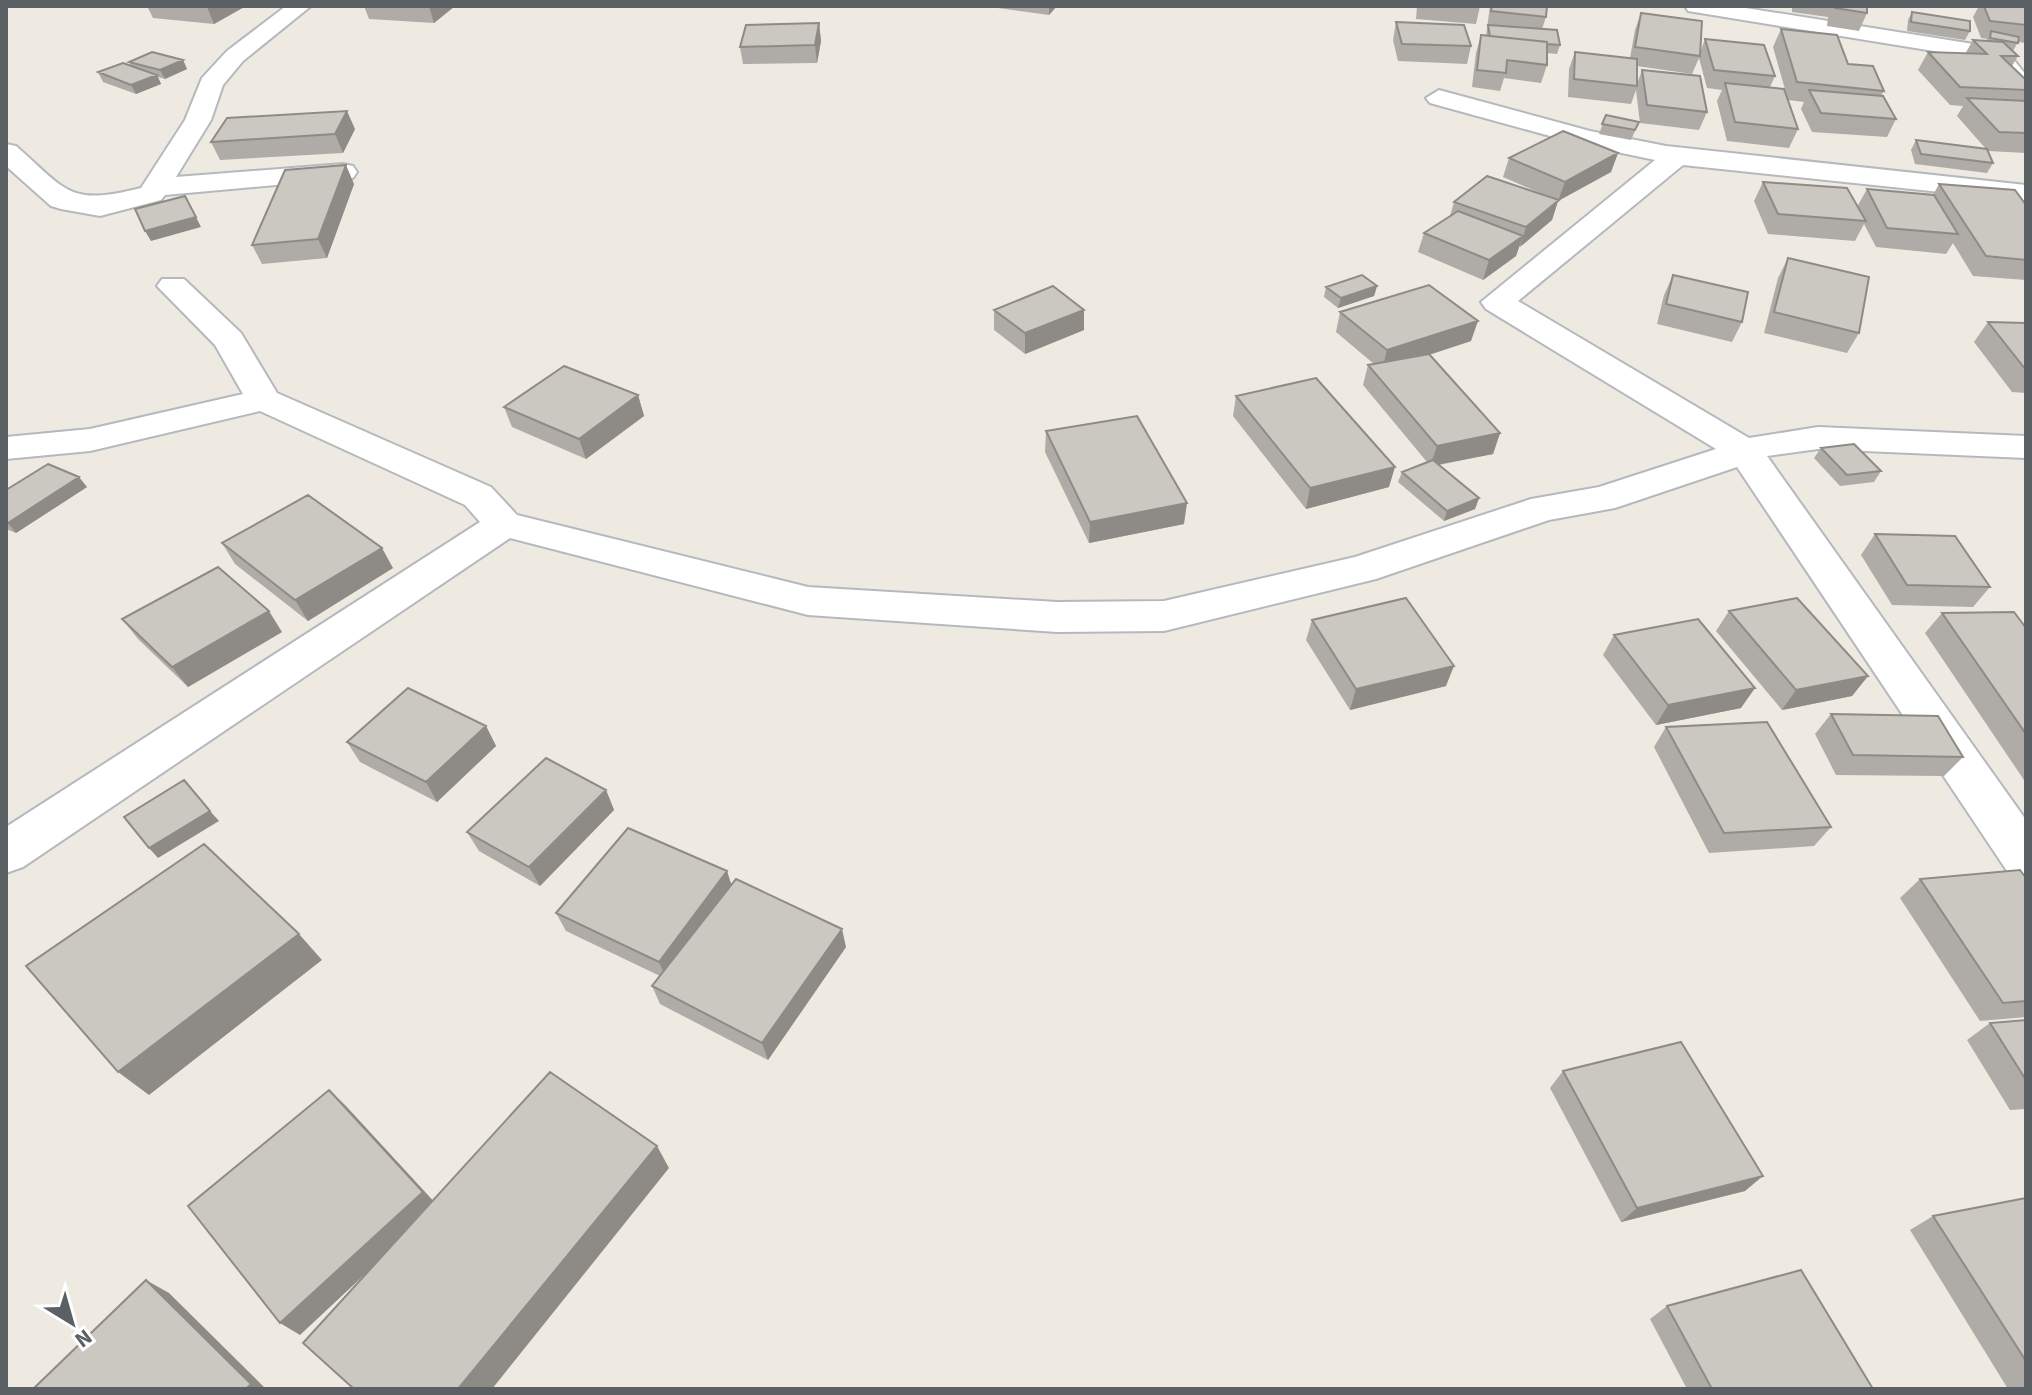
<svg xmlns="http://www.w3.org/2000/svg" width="2032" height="1395" font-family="'Source Sans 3',sans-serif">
<rect width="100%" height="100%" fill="#eeeae2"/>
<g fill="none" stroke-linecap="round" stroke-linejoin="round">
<g stroke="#b5b9bd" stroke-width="4">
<path id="minor" d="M286,6H311L243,61L223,85L211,120L176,177L343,164L353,166L357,172L353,178L165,195L161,200L100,216L61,209L51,206L6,166V144L16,146C68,192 69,206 141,188L185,120L202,78L227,51Z
M1685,6H1733L2005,49L2026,75V100L2017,97L1989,60L1688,11Z
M1439,90L1590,131L1666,146L2026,185V201L1683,165L1518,301L1749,438L1818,427L2026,436V458L1818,449L1767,456L2026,820V880L2009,874L1737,467L1615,508L1549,520L1376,579L1164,631L1057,632L808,615L510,538L23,867L6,873V827L480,522L465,505L260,411L90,451L6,459V437L90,429L243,394L215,345L157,286L162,279H184L241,333L277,393L491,487L517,515L808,587L1057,602L1164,601L1355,557L1531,499L1599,487L1716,449L1486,309L1481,302L1655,160L1579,144L1430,103L1426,98Z"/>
</g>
<use href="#minor" fill="#fff" fill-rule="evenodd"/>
</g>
<path fill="#afaba6" d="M147,6H246L214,24L153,18Z
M364,6H455L434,23L369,19Z
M998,6H1057L1049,15L998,8Z
M1417,6H1480L1476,24L1416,19Z
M1490,6H1547L1546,17L1542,29L1560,45L1557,54L1547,53V65L1541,83L1504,78L1500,91L1472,87L1476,53L1481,35L1486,36Z
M1792,6H1867V13L1859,31L1827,26L1828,17L1792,12Z
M1979,6H2026V43L2018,42L2013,51L2018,56L2012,66L2026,80V153L1988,151L1993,163L1987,173L1915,164L1911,150L1916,140L1986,149L1957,116L1963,106L1950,105L1918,70L1928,52L1965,54L1973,40L1986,41L1987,39L1981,38L1973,17Z
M1912,12L1970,31L1965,40L1907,31L1908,20Z
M1641,13L1700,53L1705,39L1775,76L1770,87L1798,129L1789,148L1727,141L1717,101L1722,90L1707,88L1699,58L1692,74L1637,66V84L1642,70L1707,112L1699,130L1640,123L1636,90L1631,104L1568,97L1569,69L1575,52L1630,58L1635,30Z
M1396,22L1471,46L1467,64L1398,61L1393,40Z
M819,23L821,41L817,63L743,64L740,47Z
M1781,29L1848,64L1884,91L1881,96L1896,119L1887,137L1812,132L1801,109L1804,102L1788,100L1773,47Z
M183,60L187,69L165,79L158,77L161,84L136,94L103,82L98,72L131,66L129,62Z
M1606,115L1639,122L1631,140L1599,134Z
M355,129L343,153L220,160L211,142Z
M1618,153L1611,172L1558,201L1552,220L1519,247L1516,256L1483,280L1418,252L1424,233L1450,216L1454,202L1547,196L1503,177L1509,158Z
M1763,182L1857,207L1867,189L1933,195L1939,184L2026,205V280L1973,276L1953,243L1946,254L1876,247L1864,224L1855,241L1768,234L1754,201Z
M354,184L327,258L262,264L252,245Z
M1788,258L1859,333L1847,353L1764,333L1778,278Z
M1673,275L1742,322L1732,342L1657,324L1664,295Z
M1377,286L1374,296L1338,308L1324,297L1326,287Z
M994,310H1084V330L1025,354L994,330Z
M1340,312L1471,341L1429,355L1500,433L1493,454L1439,465L1479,498L1475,509L1444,521L1398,482L1402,472L1427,462L1363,385L1368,365L1374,364L1336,332Z
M1988,322L2026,323V393L2012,392L1974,342Z
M638,395L644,416L586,459L512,427L504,407Z
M1236,396L1389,487L1306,509L1233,416Z
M1046,431L1184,524L1089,543L1045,452Z
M1821,448L1881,471L1874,482L1840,486L1814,458Z
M87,487L16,533L6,529V490Z
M1875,534L1990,587L1973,607L1892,605L1861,555Z
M222,543L393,568L308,621L235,564Z
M1729,611L1868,676L1852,696L1782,710L1716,631Z
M1942,613L2026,628V783L1925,633Z
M122,619L282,632L188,687L138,639Z
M1312,620L1446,686L1350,710L1306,640Z
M1614,635L1741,708L1656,725L1603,655Z
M1831,714L1963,757L1944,776L1836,775L1815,734Z
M486,726L496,746L437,802L360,762L347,742Z
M1666,727L1831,827L1814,846L1709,853L1654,747Z
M606,790L614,810L540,886L479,851L467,832Z
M727,871L731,885L846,947L768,1060L660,1004L652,986L660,976L566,931L556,913Z
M2026,878V1017L1980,1021L1900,898L1920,879Z
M2026,1020V1109L2010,1110L1967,1040L1990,1023Z
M1563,1071L1745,1191L1621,1222L1550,1088Z
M2026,1198V1387L2008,1389L1910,1230L1933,1216Z
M1667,1306L1873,1389H1687L1650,1319Z"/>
<path fill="#8e8b87" d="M209,6H246L214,24L207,7Z
M429,6H455L434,23Z
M1049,6H1057L1049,15Z
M819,23L821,41L817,63L815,45Z
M183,60L187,69L165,79L160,70Z
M157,75L161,84L136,94L131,85Z
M347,111L355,129L343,153L335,134Z
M1618,153L1611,172L1558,201L1552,220L1520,247L1526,227L1558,201L1565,182Z
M346,165L354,184L327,258L318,239Z
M196,217L201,227L151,241L145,231Z
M1523,236L1516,256L1483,280L1489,260Z
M1377,286L1374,296L1338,308L1341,298Z
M1084,310V330L1025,354V333Z
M1478,321L1471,341L1382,370L1387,350Z
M638,395L644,416L586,459L579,439Z
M1500,433L1493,454L1430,466L1437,446Z
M1395,467L1389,487L1306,509L1310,488Z
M79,477L87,487L16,533L8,523Z
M1479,498L1475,509L1444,521L1447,511Z
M1187,503L1184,524L1089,543L1090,522Z
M382,548L393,568L308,621L295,600Z
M269,611L282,632L188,687L172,667Z
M1454,666L1446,686L1350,710L1356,689Z
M1868,676L1852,696L1782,710L1796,690Z
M1755,688L1741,708L1656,725L1668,705Z
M486,726L496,746L437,802L426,782Z
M606,790L614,810L540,886L529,867Z
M210,811L219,821L158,858L149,848Z
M727,871L733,890L667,980L659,962Z
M842,929L846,947L768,1060L762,1043Z
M299,934L322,960L149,1095L118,1072Z
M329,1090L346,1106L438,1206L300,1335L280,1323Z
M657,1146L669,1168L492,1389H458Z
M1763,1176L1745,1191L1621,1222L1637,1208Z
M146,1280L169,1293L266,1389H246Z"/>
<path fill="#cbc7c1" stroke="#8e8b87" stroke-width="2" d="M1492,6H1547L1546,17L1491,11Z
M1835,6H1867V13L1835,8Z
M1984,6H2026V25L1990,21Z
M1912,12L1970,21V31L1911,22Z
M1641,13L1702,21L1700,56L1635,47Z
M1396,22L1464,25L1471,46L1402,44Z
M819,23L815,45L740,47L746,25Z
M1488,25L1557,30L1560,45L1547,44V42L1490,36Z
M1781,29L1837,35L1848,64L1873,66L1884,91L1797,82Z
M1991,31L2019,37L2018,43L1990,38Z
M1481,35L1547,42V65L1507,60L1506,73L1477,70Z
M1705,39L1764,45L1775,76L1714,70Z
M1973,40L2003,42L2018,56H2001L2026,80V90L1960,87L1928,52L1987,54Z
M152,52L183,60L160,70L129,62Z
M1575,52L1637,59V86L1574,79Z
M123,63L157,75L131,85L98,72Z
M1642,70L1700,76L1707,112L1647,105Z
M1725,83L1784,89L1798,129L1735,122Z
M1809,90L1883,96L1896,119L1821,113Z
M1967,98L2026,101V133L1999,132Z
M347,111L335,134L211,142L227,118Z
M1606,115L1639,122L1635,130L1602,124Z
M1563,131L1618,153L1565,182L1509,158Z
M1916,140L1987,149L1993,163L1921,154Z
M346,165L318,239L252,245L285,170Z
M1487,176L1559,200L1526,227L1454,202Z
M1763,182L1847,188L1866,221L1778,214Z
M1939,184L2015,190L2026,205V260L1986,256Z
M1867,189L1934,195L1958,234L1887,228Z
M185,196L196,217L145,231L135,209Z
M1458,211L1523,236L1489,260L1424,233Z
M1788,258L1869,277L1859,333L1774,312Z
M1362,275L1377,286L1341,298L1326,287Z
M1673,275L1748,292L1742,322L1666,304Z
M1429,285L1478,321L1387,350L1340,312Z
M1053,286L1084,310L1025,333L994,310Z
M1988,322L2026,323V370Z
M1429,354L1500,433L1437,446L1368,365Z
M564,366L638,395L579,439L504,407Z
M1316,378L1395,467L1310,488L1236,396Z
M1137,416L1187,503L1090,522L1046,431Z
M1854,444L1881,471L1847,475L1821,448Z
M1433,460L1479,498L1447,511L1402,472Z
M48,464L79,477L8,523L6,522V490Z
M308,495L382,548L295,600L222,543Z
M1875,534L1955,536L1990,587L1907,585Z
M218,567L269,611L172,667L122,619Z
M1406,598L1454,666L1356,689L1312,620Z
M1797,598L1868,676L1796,690L1729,611Z
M2014,612L2026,628V734L1942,613Z
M1698,619L1755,688L1668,705L1614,635Z
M408,688L486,726L426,782L347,742Z
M1831,714L1938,716L1963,757L1853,755Z
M1767,722L1831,827L1724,833L1666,727Z
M546,758L606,790L529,867L467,832Z
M184,780L210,811L149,848L124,817Z
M628,828L727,871L659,962L556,913Z
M204,844L299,934L118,1072L26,966Z
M2020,870L2026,878V1001L2003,1003L1920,879Z
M736,879L842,929L762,1043L652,986Z
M2026,1020V1080L1990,1023Z
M1681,1042L1763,1176L1637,1208L1563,1071Z
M550,1072L657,1146L458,1389H354L303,1343Z
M329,1090L423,1192L280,1323L188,1206Z
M2026,1198V1361L1933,1216Z
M1801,1270L1873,1389H1712L1667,1306Z
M146,1280L251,1384L246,1389H33Z"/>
<rect width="2032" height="1395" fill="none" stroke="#5a6064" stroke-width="16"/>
<g transform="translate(72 1323) rotate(143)" stroke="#ffffff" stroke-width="6" paint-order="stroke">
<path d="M0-6L14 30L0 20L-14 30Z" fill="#5a6064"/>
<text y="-12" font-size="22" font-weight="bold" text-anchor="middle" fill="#5a6064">N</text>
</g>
</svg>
